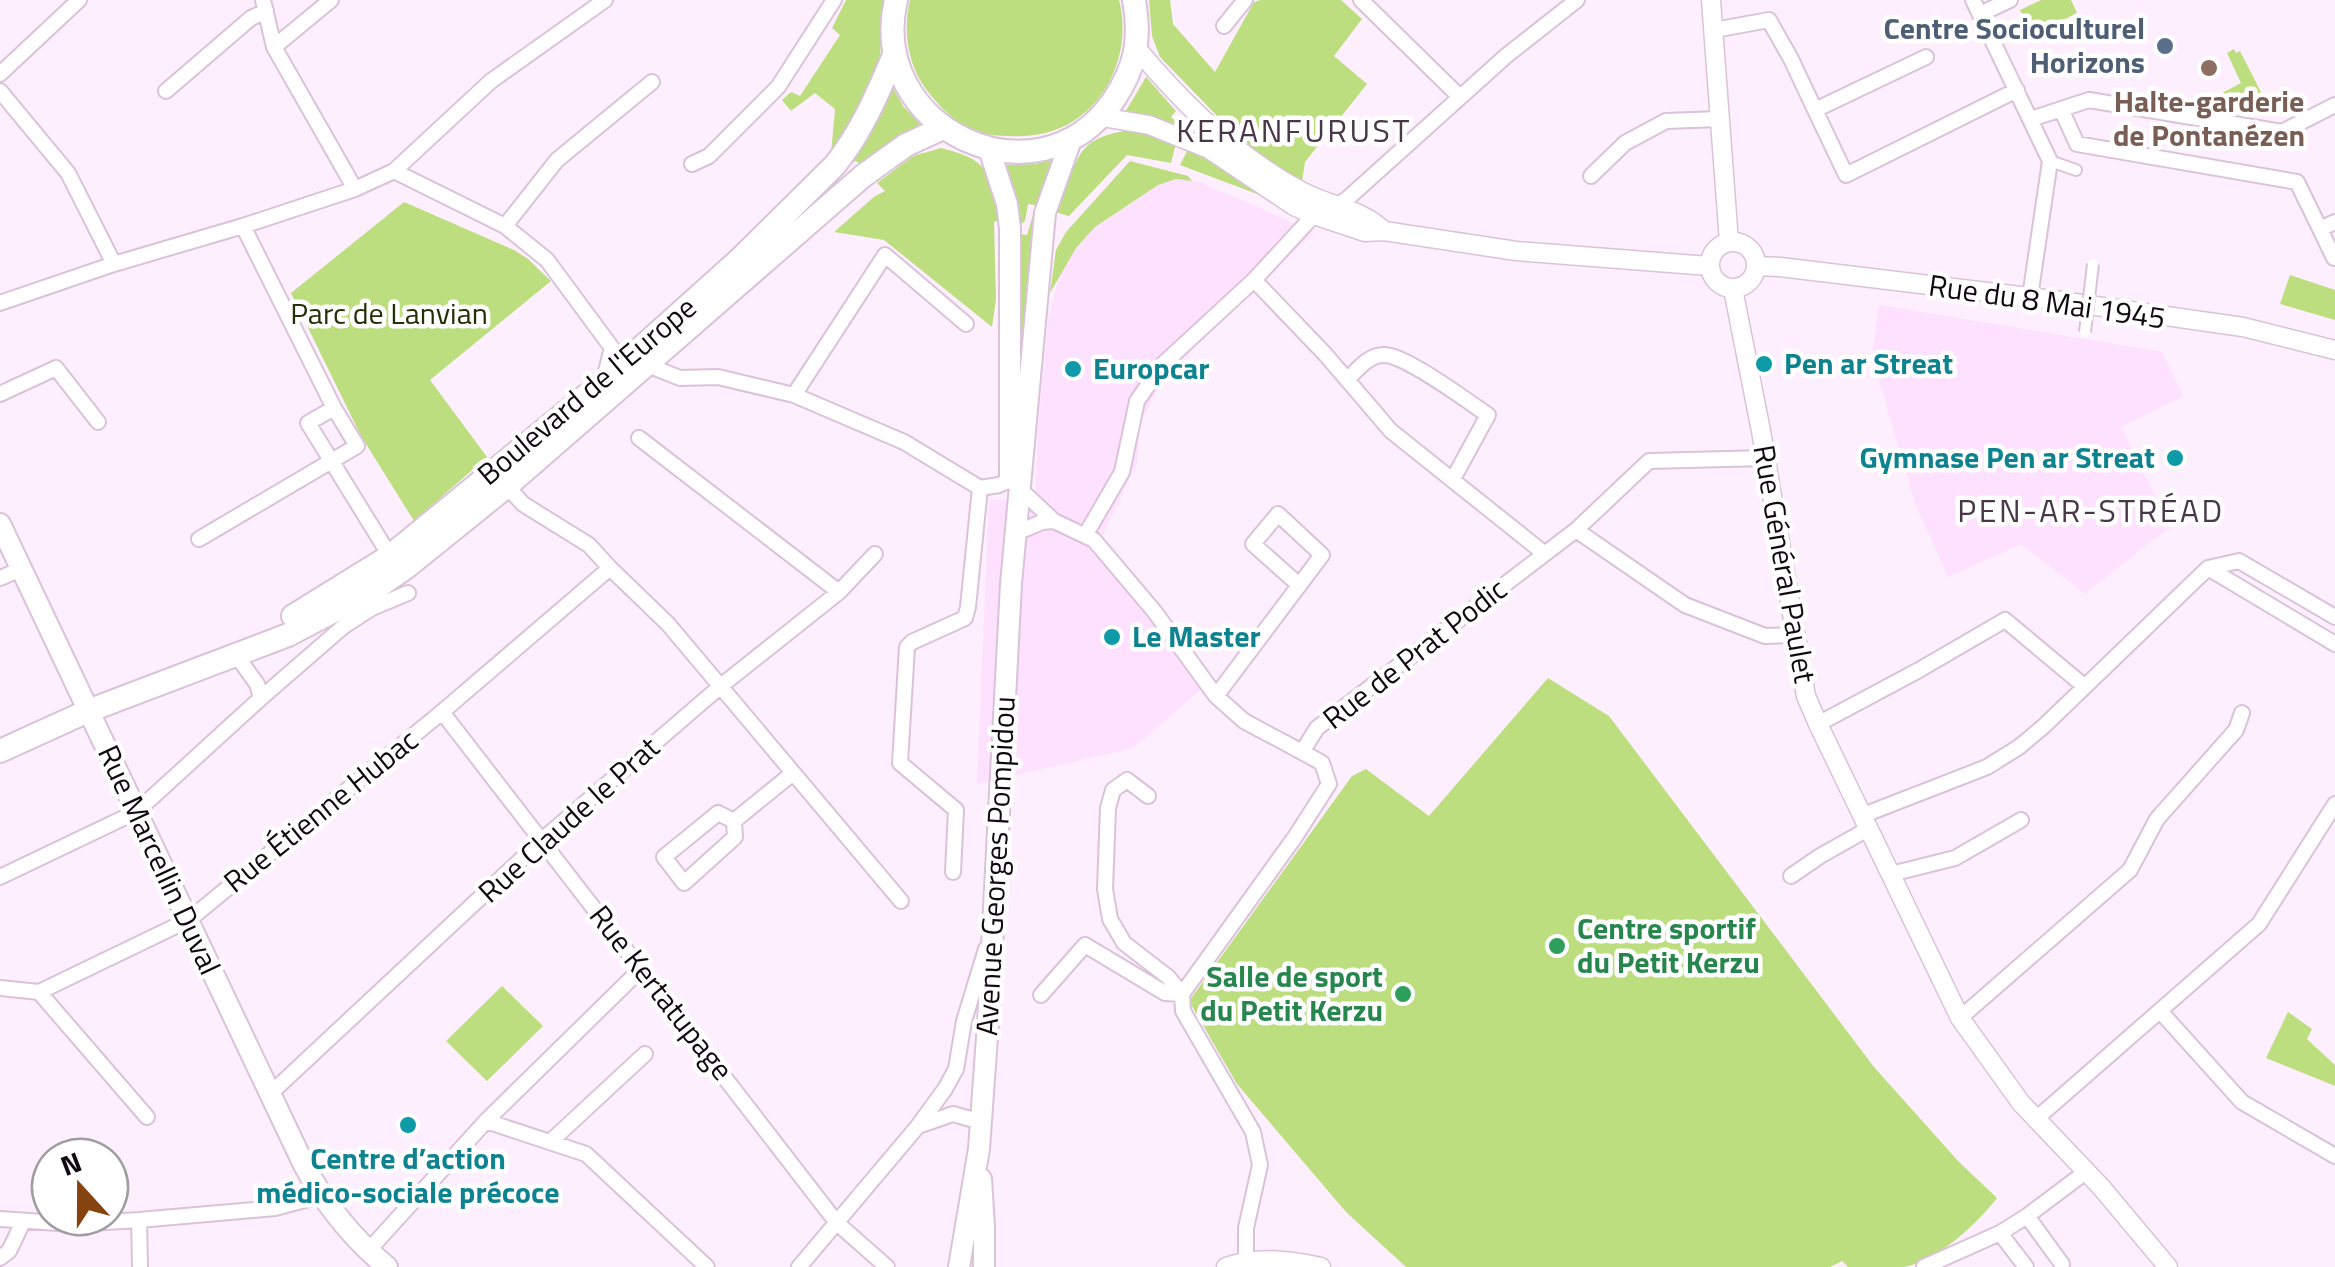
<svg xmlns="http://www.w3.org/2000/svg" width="2335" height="1267" font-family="'Titillium Web',sans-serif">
<rect width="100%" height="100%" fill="#fdeffd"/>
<path fill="#fee1fe" d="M1175,179L1200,182L1314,232L1198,344L1158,388L1140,424L1137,463L1097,547L1205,686L1133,748L977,784L989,500L1035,499L1038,430L1048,319L1060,273L1076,248L1095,227L1158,185Z
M1879,305L2162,352L2183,396L2121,427L2171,528L2151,541L2085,594L2021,544L1948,577L1915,504L1872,356Z"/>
<path fill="#bdde7f" d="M846,0H884L880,58L865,104L831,154L835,109L815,93L791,111L782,100L791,92L800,96L840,35L832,28Z
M910,0H1119C1132,49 1109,107 1060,128C1044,135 1025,137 1008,136C992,136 977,133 963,125C948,116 936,102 925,88C907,62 903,30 910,0Z
M1149,0H1170L1173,24L1215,72L1254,2L1260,0H1341L1362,19L1334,56L1367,84L1305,162L1302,182L1273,165L1221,120L1160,57L1152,36Z
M2041,0H2071L2077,13L2032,36L2020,10Z
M2234,49L2236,53L2240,51L2265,100L2243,112L2230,109L2222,93L2241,83L2227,53Z
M1146,77L1176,111L1171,117L1183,128L1143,116L1124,114Z
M890,82L903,106L920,124L861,165L856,161L848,164Z
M1132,130L1176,144L1171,163L1127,155L1069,216L1055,212C1062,195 1074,158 1087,146C1099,135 1117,132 1132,130Z
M941,148C992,160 988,174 1002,219L994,222L996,299L992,327L884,240L834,232L875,196L885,191L877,183L913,156Z
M1188,149L1223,167L1265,197L1180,165Z
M1057,159L1039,206L1028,204L1025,221L1020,225L1015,193L1004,165L1035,164Z
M1130,161L1188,176L1192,181L1176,179L1158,185L1095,227L1076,248L1050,293L1056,250L1066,232Z
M404,202L514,250L528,259L551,281L430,380L487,457L414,521L361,436L291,293Z
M1033,215H1037C1019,310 1020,412 1016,509L1019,234L1027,235Z
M2290,275L2335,290V320L2280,304Z
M1548,678L1609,716L1874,1067L1959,1162L1997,1198C1977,1224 1936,1262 1903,1267C1885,1267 1865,1267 1848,1267L1842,1261L1830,1267H1406L1346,1212L1237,1084L1189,1001L1352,776L1366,769L1429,816Z
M502,986L543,1026L487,1081L446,1041Z
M2288,1012L2312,1029L2307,1039L2335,1065V1086L2266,1058Z"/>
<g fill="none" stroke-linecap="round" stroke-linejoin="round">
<g stroke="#dac3d9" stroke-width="14">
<path id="pedestrian" d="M2050,161L2076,170"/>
</g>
<g stroke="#dac3d9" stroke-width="18">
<path id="minor" d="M263,0L274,47L355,189
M1361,0L1460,97
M1973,0L2050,161L2030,297
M1980,14L2010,0
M1224,26L1245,0
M1714,30L1769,20L1791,59L1815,110L1926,57
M274,47L331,0
M0,74L79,0
M0,91L68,173L114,264
M166,91L251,18L266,11
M2061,109L2077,144L2297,182L2320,229L2335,222
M1815,110L1846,175L2017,90
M2031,119L2089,100L2282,132L2335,105
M692,164L709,156L778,87L834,0
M394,171L505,226L547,260L612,348L604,379
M1591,176L1625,143L1666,121L1720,119
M1336,206L1347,199L1506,56L1577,0
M505,226L557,160L652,82
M2320,229L2334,258
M1254,280L1325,354L1391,431L1545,554
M0,303L114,264L243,226L355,189L394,171L491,81L605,0
M650,363L655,368L680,378L718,377L794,395L904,442L980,488L999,485L1010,480
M1347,380C1357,370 1369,354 1385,355C1407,356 1467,401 1488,415L1453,479
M0,394L56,368L98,422
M794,395L885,255L966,324
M334,408L308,423L390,556
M639,438L839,592
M507,486L523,504L589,545L610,568L668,624L901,901
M1021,490L1054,521L1094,540L1154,611L1216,696L1244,721L1302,752
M1576,530L1685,605L1765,636L1796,635
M1016,533L1042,522L1054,521
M1086,534L1122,472L1137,401L1162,365L1254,280L1314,215
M199,539L357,446L334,408L243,226
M0,578L21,569
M2335,617L2239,561L2208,568L2335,644
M236,655L257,684L261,698
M1216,696L1322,555L1278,514L1253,544L1299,585
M442,712L837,1223L887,1267
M1818,724L1919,670L2005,620L2084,686
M1148,796L1127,780L1113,790L1108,808L1105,889L1110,919L1124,943L1168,977L1182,994
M718,813L734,821L735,837L684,883L664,857Z
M1861,816L1987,767L2019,747L2044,726L2208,568
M734,821L793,773
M953,872L956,810L900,763L907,647L912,642L965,618L968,607L980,488
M1891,874L1955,858L2021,820
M1791,876L1820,856L1868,829
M0,877L136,812L261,698L344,626L372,608L408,593
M0,988L39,992L178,925L196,914L442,712L610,568
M39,992L147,1117
M1041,995L1085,945L1165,993L1182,994
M2160,1011L2242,1102L2335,1156
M1960,1018L2130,870L2157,819L2236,730L2242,713
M270,1094L542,840L722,685L839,592L875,554
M2036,1119L2259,924L2335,804
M486,1121L642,968
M918,1126L953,1114L981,1122
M550,1142L645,1054
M2027,1216L2062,1264
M0,1219L72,1224L139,1220L275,1208L320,1196
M139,1220L140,1267
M2000,1233L2026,1267
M368,1251L486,1121L586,1154L707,1267
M0,1258L9,1251L23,1222
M1246,1260V1228L1260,1165L1253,1132L1183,1011L1182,994L1295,837L1329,784L1322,763L1302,752L1317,728L1576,530L1649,461L1765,458
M799,1267L918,1126L945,1089L956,1069L964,1021L986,949
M1924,1267L2000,1233L2027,1216L2087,1171"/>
</g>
<g stroke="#dac3d9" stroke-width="21">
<path id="tertiary" d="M1711,0L1729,242
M1138,50C1184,105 1237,157 1301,191C1329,206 1362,209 1384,231
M1102,117L1149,125L1209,149L1294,206L1314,215L1365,232L1384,231L1516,251L1709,266
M1710 265a23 23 0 1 1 46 0a23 23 0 1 1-46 0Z
M1757,266L1780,267L2054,300L2243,327L2335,350
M1733,289L1761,431L1806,696L1818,724L1960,1018L2021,1103L2101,1187L2168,1267
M1226,1267C1257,1256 1289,1260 1321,1267"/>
</g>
<g stroke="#dac3d9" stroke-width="24">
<path id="secondary" d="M989,149L1007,204L1010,228V479
M0,524L303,1163C324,1203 352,1238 387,1267
M981,1179L984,1227V1267
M959,1267L979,1149L988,1023L1011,584L1045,213L1071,140"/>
</g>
<g stroke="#dac3d9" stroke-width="26">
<path id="primary" d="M896,0C866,128 1037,210 1113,101C1136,67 1141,40 1134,0
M293,616L390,556L603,382L740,259L835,165C862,131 878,93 895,53
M0,751L88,711L288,635L372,591L408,566L507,486L863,176L906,145L943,128"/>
</g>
<use href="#pedestrian" stroke="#fff" stroke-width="10"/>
<use href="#minor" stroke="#fff" stroke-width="14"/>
<use href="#tertiary" stroke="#fff" stroke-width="18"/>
<use href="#secondary" stroke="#fff" stroke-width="20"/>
<use href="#primary" stroke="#fff" stroke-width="22"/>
<g stroke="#dac3d9" stroke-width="14" stroke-linecap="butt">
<path id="pedestrian-bridge" d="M2085,332L2093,264"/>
</g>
<use href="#pedestrian-bridge" stroke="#fff" stroke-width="10"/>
</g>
<circle fill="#5c6f8a" stroke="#fff" stroke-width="4" cx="2165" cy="46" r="10"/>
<circle fill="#8d6e63" stroke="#fff" stroke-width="4" cx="2209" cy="68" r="10"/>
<g fill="#0f9aa8" stroke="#fff" stroke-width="4">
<circle cx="1764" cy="364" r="10"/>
<circle cx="1073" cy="369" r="10"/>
<circle cx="2175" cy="458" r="10"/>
<circle cx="1112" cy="637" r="10"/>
<circle cx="408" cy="1125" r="10"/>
</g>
<g fill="#2e9e5b" stroke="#fff" stroke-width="4">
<circle cx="1557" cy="946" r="10"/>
<circle cx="1403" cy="994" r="10"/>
</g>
<g text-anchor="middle" stroke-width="9" stroke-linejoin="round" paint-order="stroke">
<g font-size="30" font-weight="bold" fill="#4e5e75" stroke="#fff" text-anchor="end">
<text x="2145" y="39">Centre Socioculturel<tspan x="2145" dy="34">Horizons</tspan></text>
</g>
<g font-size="30" font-weight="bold" fill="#785e54" stroke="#fff">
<text x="2209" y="112">Halte-garderie<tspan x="2209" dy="34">de Pontanézen</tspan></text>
</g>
<g font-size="30" fill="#100910" stroke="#fff">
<text transform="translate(2047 302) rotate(8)" y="10">Rue du 8 Mai 1945</text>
<text transform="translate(587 391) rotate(-40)" y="10">Boulevard de l'Europe</text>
<text transform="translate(1784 564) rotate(80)" y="10">Rue Général Paulet</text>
<text transform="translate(1415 654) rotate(-38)" y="10">Rue de Prat Podic</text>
<text transform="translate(321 811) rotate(-39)" y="10">Rue Étienne Hubac</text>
<text transform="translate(569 820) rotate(-42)" y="10">Rue Claude le Prat</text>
<text transform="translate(159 860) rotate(65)" y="10">Rue Marcellin Duval</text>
<text transform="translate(996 866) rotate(-87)" y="10">Avenue Georges Pompidou</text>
<text transform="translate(661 993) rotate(52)" y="10">Rue Kertatupage</text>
</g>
<g font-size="30" fill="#243007" stroke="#fff">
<text x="389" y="324">Parc de Lanvian</text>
</g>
<g font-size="30" font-weight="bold" fill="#0d838f" stroke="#fff" text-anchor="start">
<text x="1784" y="374">Pen ar Streat</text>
<text x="1093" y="379">Europcar</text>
<text x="2155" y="468" text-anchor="end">Gymnase Pen ar Streat</text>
<text x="1132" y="647">Le Master</text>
<text x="408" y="1169" text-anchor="middle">Centre d’action<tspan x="408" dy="34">médico-sociale précoce</tspan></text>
</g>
<g font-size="30" font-weight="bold" fill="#27864d" stroke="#fff" text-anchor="start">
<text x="1577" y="939">Centre sportif<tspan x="1577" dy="34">du Petit Kerzu</tspan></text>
<text x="1383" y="987" text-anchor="end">Salle de sport<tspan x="1383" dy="34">du Petit Kerzu</tspan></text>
</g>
<g font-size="32" letter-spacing="2.5" fill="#493749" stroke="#fff">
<text x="1294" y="142">KERANFURUST</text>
<text x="2091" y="522">PEN-AR-STRÉAD</text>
</g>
</g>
<g transform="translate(80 1187) rotate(339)"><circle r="48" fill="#ffffff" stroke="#9f9d9f" stroke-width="2.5"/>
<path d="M0-8L18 38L0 25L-18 38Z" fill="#85440f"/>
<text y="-15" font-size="28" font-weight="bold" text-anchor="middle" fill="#100910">N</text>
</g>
</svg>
